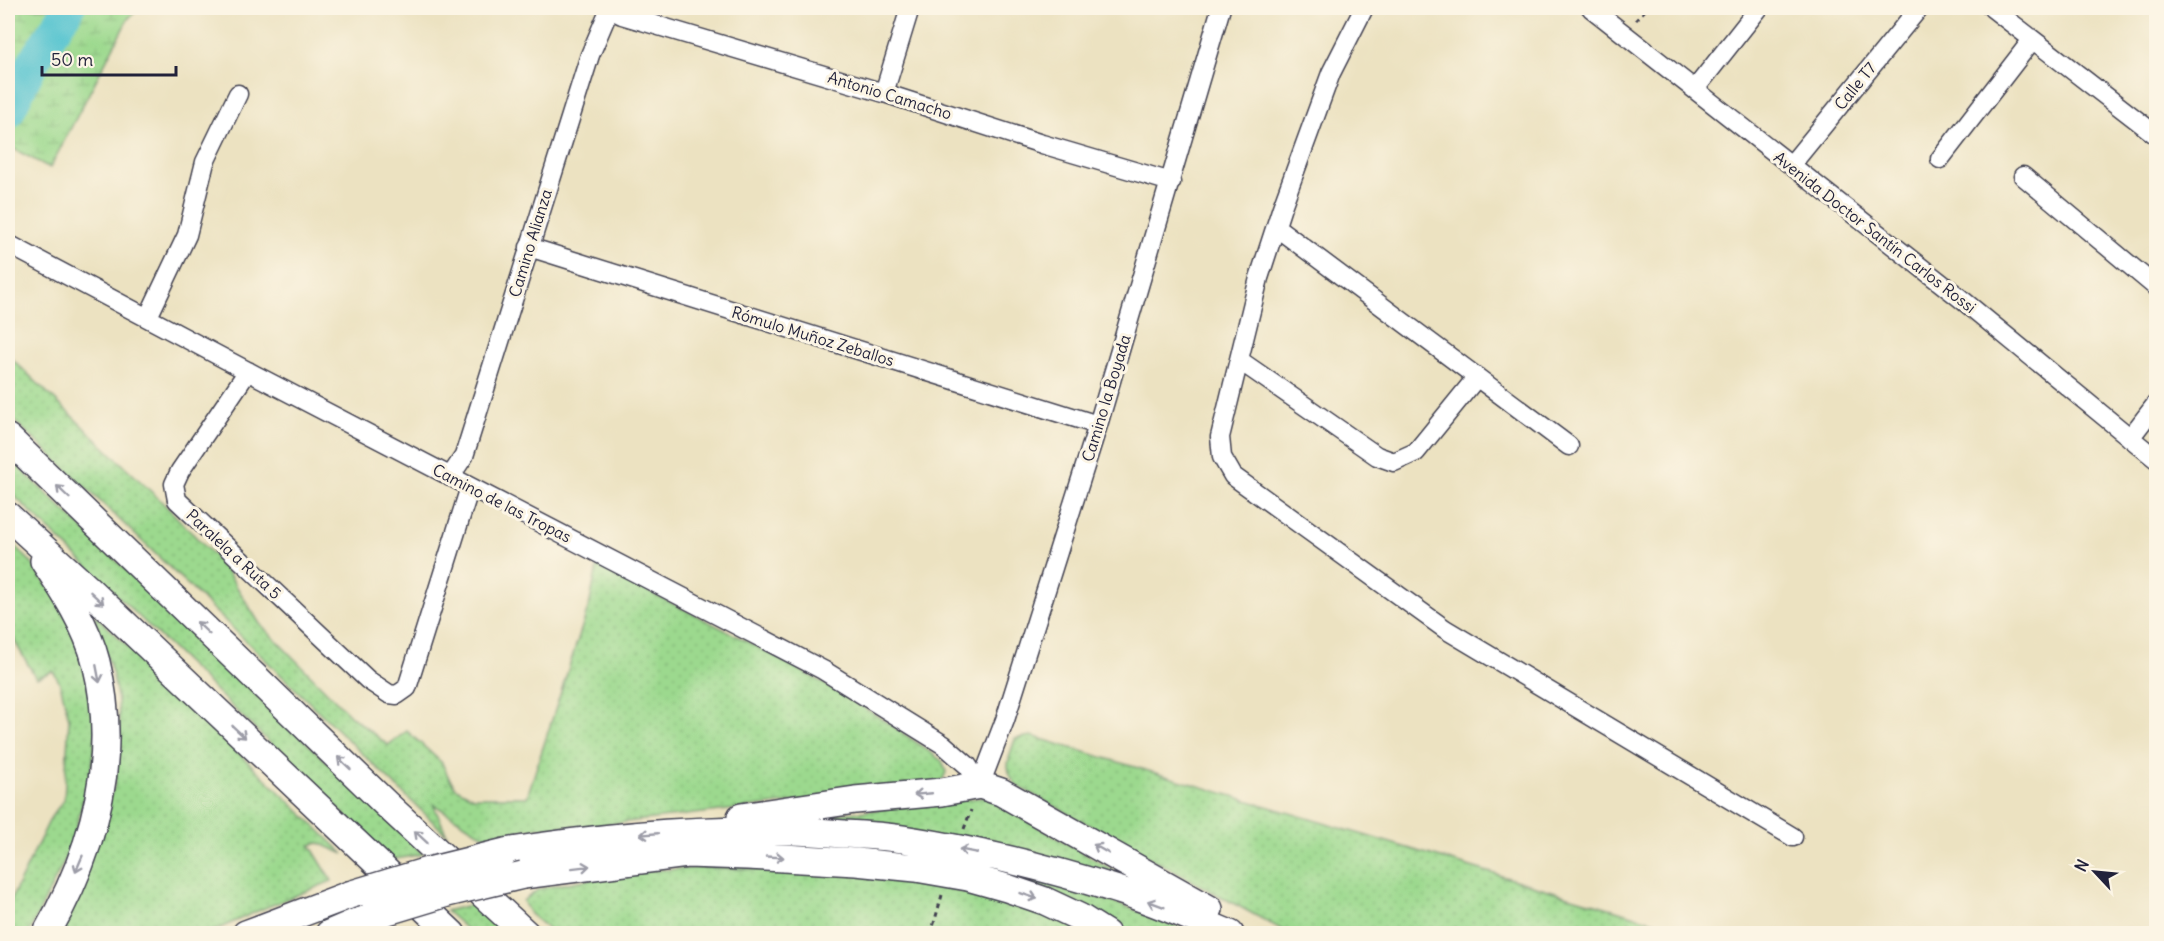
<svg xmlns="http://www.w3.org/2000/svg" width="2164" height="941" font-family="Delius,sans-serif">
<defs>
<pattern id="grass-dots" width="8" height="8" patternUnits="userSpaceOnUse" patternTransform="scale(1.5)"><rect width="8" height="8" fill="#9cd98e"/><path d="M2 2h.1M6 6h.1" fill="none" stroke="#86ba7b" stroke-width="1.8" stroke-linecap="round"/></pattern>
<pattern id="wetland-marsh" width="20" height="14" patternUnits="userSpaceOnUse" patternTransform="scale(1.5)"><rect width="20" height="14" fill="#9cd98e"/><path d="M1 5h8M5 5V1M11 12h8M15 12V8" fill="none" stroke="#86ba7b"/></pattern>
</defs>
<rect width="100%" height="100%" fill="#fcf5e5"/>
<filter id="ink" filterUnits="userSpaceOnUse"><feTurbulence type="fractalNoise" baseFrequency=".0167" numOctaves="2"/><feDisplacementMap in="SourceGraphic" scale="12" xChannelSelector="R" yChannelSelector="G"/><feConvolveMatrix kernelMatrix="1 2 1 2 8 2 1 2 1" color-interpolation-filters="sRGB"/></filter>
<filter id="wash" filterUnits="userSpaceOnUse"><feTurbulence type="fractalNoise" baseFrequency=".008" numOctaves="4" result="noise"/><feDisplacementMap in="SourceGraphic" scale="24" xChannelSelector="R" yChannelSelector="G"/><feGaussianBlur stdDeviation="1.35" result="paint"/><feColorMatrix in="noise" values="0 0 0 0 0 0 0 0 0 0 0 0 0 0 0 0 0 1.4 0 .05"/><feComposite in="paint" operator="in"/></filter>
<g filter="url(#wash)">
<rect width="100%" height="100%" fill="#ece2c1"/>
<path fill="url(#grass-dots)" stroke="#5f7e64" stroke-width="1.5" d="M8,355L159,499L223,565L260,624L351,716L388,745L407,731L442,763L449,778L456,788L473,797H527L590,602L597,566C715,625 836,681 942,761L946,772L943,779L931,786L593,826L537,828L484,836L433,804L447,835C300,695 157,552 8,415Z
M8,457L423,854L391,860L8,490Z
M8,540L30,561L55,596L76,632L97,721L92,766L71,847L29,933H8V906L51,817L64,800L69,719L60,683L53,671L36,678L8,630Z
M96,616L344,854L319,843L310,845L332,881L260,910L209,933L57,934L115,784L120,736L118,701L112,672L94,617Z
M1031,736L1693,933H1288L1017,786C1002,768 1009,759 1015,739Z
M986,797L1134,882L816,820L814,817Z
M763,841C814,844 866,846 917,854C1011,869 1106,895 1192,933H1128L1102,916L1018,882L534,858Z
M700,868L838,872L906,880L1013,903L1059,918L1086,933H553L530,914L523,901L539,889L573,882L639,871Z
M474,904L506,933H471L446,911Z"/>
<path fill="url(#wetland-marsh)" stroke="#5f7e64" stroke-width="1.5" d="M8,8H139L128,19L50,168L8,146Z"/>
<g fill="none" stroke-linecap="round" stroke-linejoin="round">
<path stroke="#59c5d0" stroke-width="32" d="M8,113L34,60L69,8"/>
</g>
</g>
<g filter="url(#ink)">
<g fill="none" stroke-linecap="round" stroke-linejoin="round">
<g stroke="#403f4f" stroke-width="21">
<path id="minor" d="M1364,8L1331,73L1282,207L1259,278L1220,437L1222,457L1233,476L1445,629L1793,837
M1591,8L1960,298L2156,459
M1992,8L2156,135
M610,9L622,15L884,93L1042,144L1171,182
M1695,89L1759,8
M884,93L910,8
M1940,159L2032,40
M1791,165L1919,8
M2023,176L2156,287
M1276,227L1569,446
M8,244L255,375L823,670L944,745L968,766L980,785
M529,247L1098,425
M148,317L187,235L205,162L238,94
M1239,360L1377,456L1394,462L1416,452L1477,377
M248,371L180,471L174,484L177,500L368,680L389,694L397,695L407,688L470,487
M2130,438L2156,404
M450,477L464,456L590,55L610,8
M980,785L1005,720L1098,425L1221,8"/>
</g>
<g stroke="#403f4f" stroke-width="30">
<path id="highway" d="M8,438L386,804L526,934
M8,516L87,588L452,934
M44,561C64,591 87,626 96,662C120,758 95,849 46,934
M741,817L855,800L942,792L980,785L1001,792L1209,909
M505,852C617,834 731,824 844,834C864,835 884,836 903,839C975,850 1046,867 1115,889C1154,901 1192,918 1230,934
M523,875L687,854L747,856L856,862L916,868L968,877L1007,888L1045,901L1079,917L1106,934
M246,934L349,895
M329,934L371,916"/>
</g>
<path stroke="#403f4f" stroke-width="3" stroke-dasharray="4.5 4.5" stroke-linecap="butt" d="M1636,20L1647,8
M964,829L971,810
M931,934L942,895"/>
<use href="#minor" stroke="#fff" stroke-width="18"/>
<use href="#highway" stroke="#fff" stroke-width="27"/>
<g stroke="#403f4f" stroke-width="30" stroke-linecap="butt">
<path id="highway-bridge" d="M349,895L428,871L505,852
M371,916L447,893L523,875"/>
</g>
<use href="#highway-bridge" stroke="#fff" stroke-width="27"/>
</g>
<defs><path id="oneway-shaft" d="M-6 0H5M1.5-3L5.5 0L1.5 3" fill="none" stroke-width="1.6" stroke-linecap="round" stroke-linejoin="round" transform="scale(1.5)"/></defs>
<g stroke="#9c9ca7">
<use href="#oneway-shaft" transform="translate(63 492) rotate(-136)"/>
<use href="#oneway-shaft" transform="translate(97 598) rotate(43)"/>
<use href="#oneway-shaft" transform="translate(203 628) rotate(-136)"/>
<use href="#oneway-shaft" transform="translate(98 674) rotate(79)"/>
<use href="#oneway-shaft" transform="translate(239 732) rotate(43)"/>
<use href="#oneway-shaft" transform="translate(344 763) rotate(-136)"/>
<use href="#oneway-shaft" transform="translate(923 794) rotate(175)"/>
<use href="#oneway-shaft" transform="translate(649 834) rotate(175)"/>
<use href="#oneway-shaft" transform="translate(421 837) rotate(-137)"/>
<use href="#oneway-shaft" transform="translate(1101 849) rotate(-150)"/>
<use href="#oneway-shaft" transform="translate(968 851) rotate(-169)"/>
<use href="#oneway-shaft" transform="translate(775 857) rotate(3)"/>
<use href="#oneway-shaft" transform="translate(79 864) rotate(113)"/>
<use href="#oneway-shaft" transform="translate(581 867) rotate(-7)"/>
<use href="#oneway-shaft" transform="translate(1029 896) rotate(19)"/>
<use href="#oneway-shaft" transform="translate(1156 904) rotate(-159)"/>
</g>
</g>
<g text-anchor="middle" stroke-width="6" stroke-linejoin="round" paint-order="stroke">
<g font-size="16" fill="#22223b" stroke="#fcf5e5">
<text transform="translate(1855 86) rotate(-51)" y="6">Calle T7</text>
<text transform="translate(890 95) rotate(17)" y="6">Antonio Camacho</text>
<text transform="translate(1875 232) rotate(38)" y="6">Avenida Doctor Santín Carlos Rossi</text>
<text transform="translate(530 243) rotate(-73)" y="6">Camino Alianza</text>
<text transform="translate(813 336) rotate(17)" y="6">Rómulo Muñoz Zeballos</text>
<text transform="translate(1106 398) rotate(-73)" y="6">Camino la Boyada</text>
<text transform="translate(502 503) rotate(27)" y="6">Camino de las Tropas</text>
<text transform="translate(234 554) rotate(43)" y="6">Paralela a Ruta 5</text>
</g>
</g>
<rect width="2164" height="941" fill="none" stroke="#fcf5e5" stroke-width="30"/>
<g transform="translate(2095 872) rotate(296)" stroke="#fcf5e5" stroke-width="4.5" paint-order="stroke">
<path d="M0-4.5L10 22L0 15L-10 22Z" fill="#22223b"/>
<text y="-9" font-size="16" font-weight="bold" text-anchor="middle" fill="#22223b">N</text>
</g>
<path d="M42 66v9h134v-9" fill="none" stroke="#22223b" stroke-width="3"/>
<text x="51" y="66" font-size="18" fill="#22223b" stroke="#fcf5e5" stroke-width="4.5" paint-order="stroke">50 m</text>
</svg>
